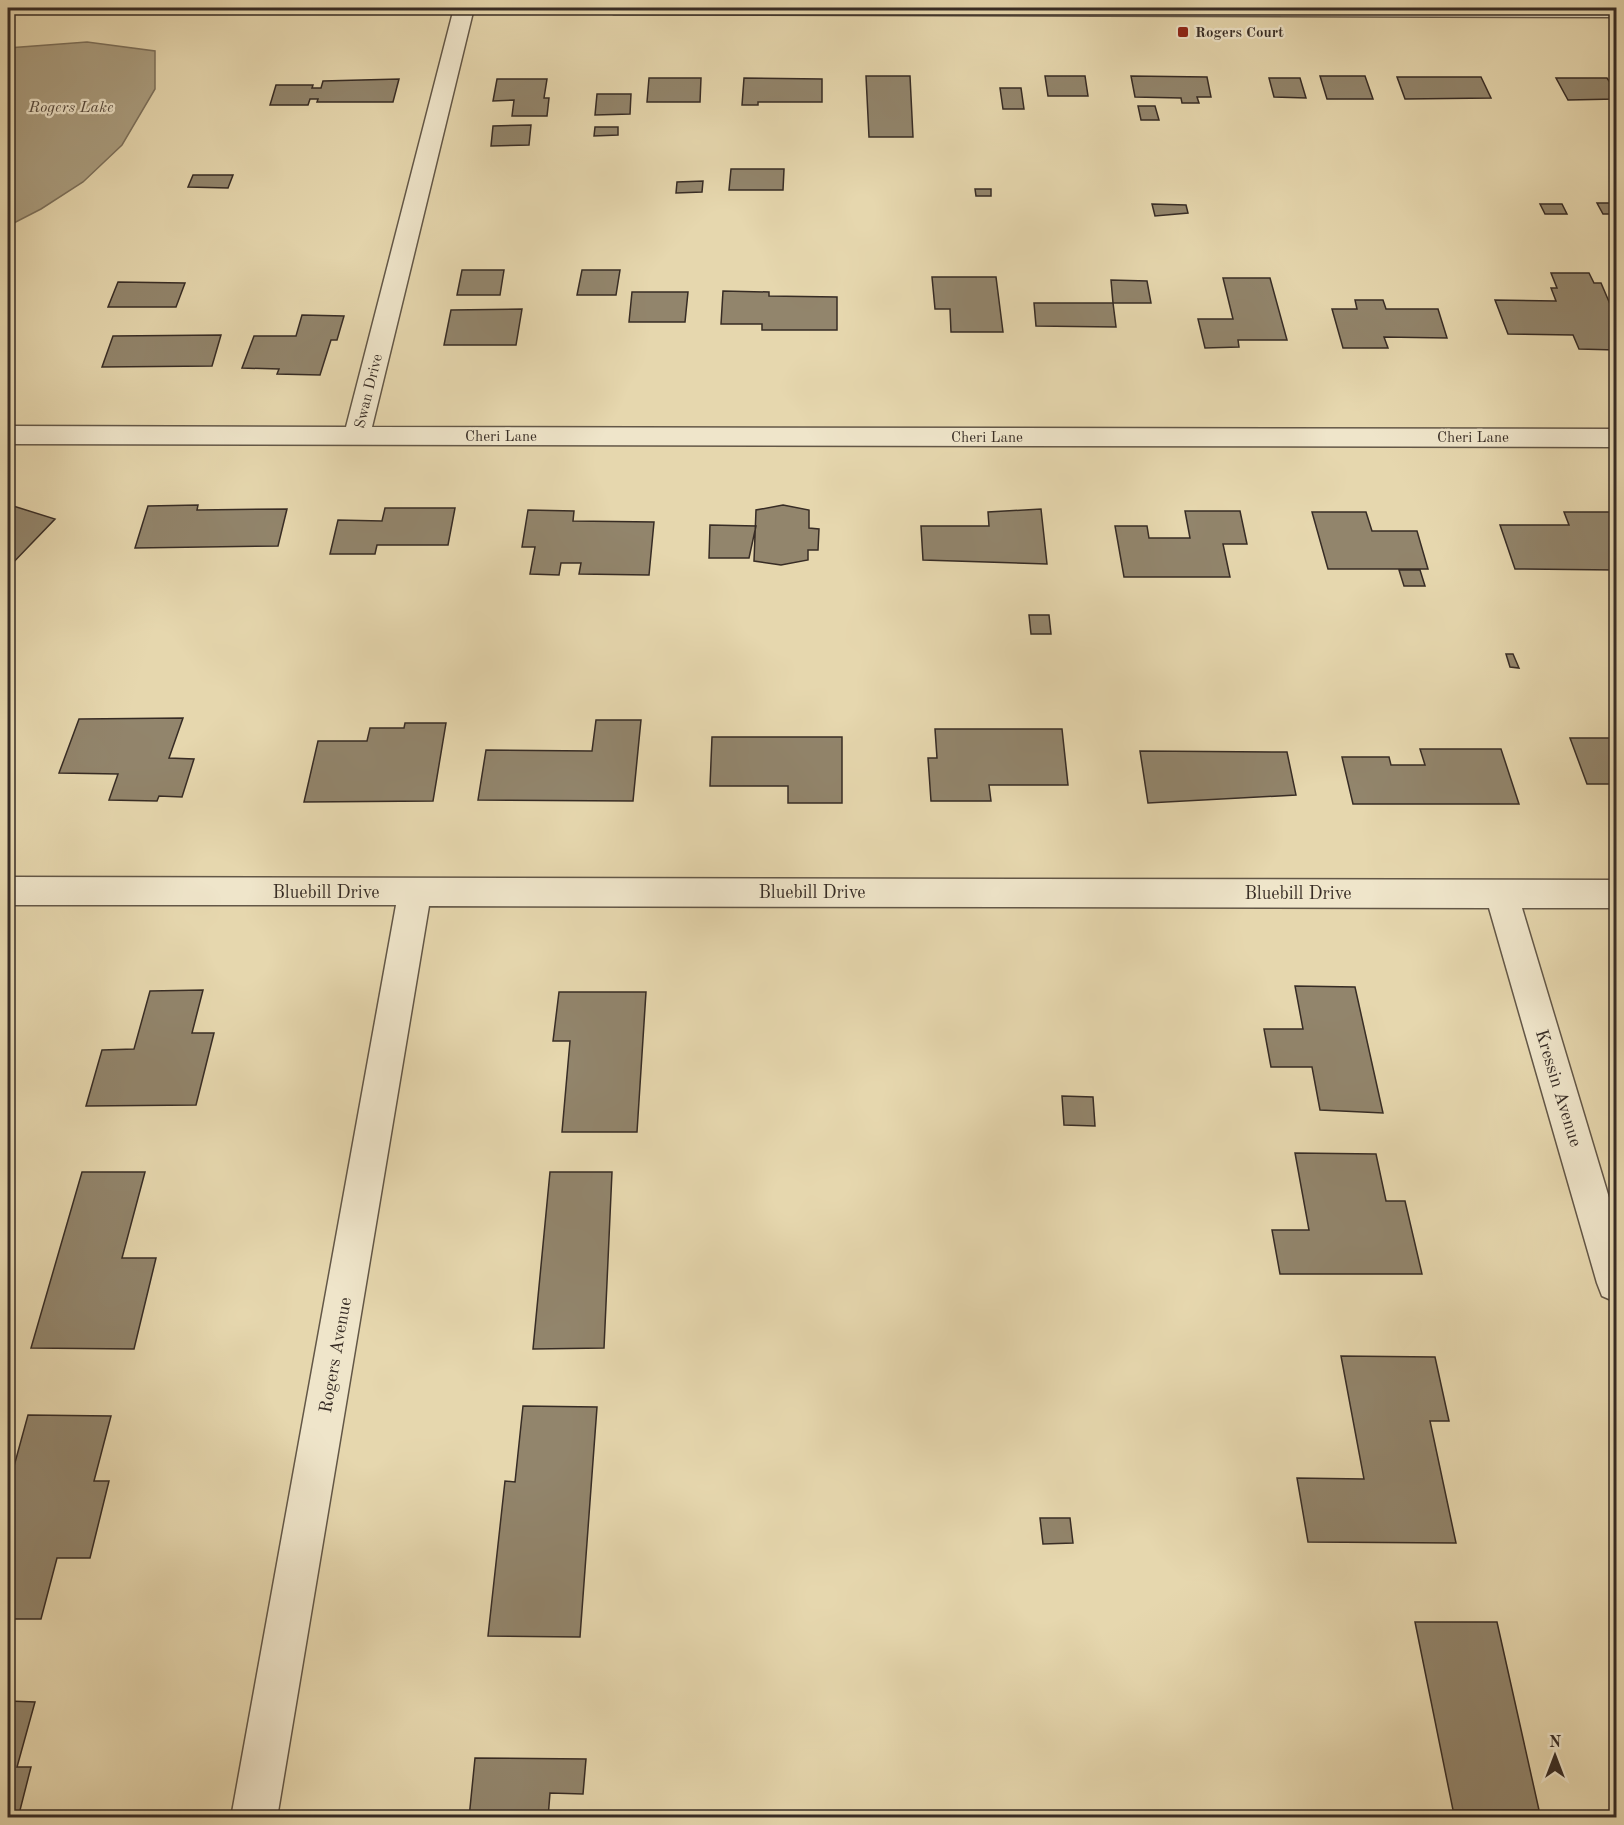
<svg xmlns="http://www.w3.org/2000/svg" width="1624" height="1825" font-family="'Old Standard TT',serif">
<rect width="100%" height="100%" fill="#e6d7ae"/>
<filter id="stains"><feTurbulence type="fractalNoise" baseFrequency=".00333" numOctaves="4"/><feColorMatrix values="0 0 0 0 .2 0 0 0 0 .09 0 0 0 0 .02 0 0 0 .5 -.17"/></filter>
<radialGradient id="worn" r=".72"><stop offset=".6" stop-color="#630" stop-opacity="0"/><stop offset="1" stop-color="#630" stop-opacity=".3"/></radialGradient>
<path fill="#aa9d7f" stroke="#7c705b" stroke-width="1.5" d="M87,42L155,51V89L122,145L83,182L41,209L8,226V48Z"/>
<path fill="#92856c" stroke="#372c25" stroke-width="1.5" d="M866,76H910L913,137H869Z
M1045,76H1085L1088,96H1048Z
M1131,76L1207,77L1211,97H1197L1199,103H1182L1181,98L1135,97Z
M1320,76H1365L1373,99H1327Z
M1397,77H1481L1491,98L1405,99Z
M649,78H701L700,102H647Z
M744,78L822,79V102H758V105H742Z
M1269,78H1300L1306,98L1274,97Z
M1556,78H1607L1611,84H1616V99L1568,100Z
M399,79L393,102H317L318,99H310L308,105H270L276,85H313L312,88H321L323,81Z
M497,79H547L544,98H549L547,116H512L514,100L493,101Z
M1000,88H1021L1024,109H1003Z
M597,94H631L630,114L595,115Z
M1138,106H1155L1159,120H1141Z
M531,125L529,145L491,146L493,126Z
M595,127H618V135L594,136Z
M731,169H784L783,190H729Z
M193,175H233L228,188L188,187Z
M703,181L702,192L676,193L677,182Z
M975,189H991V196H976Z
M1597,203H1616V214H1603Z
M1152,204L1186,205L1188,213L1155,216Z
M1540,204H1562L1567,214H1545Z
M462,270H504L500,295H457Z
M582,270H620L616,295H577Z
M1551,273H1589L1594,283H1601L1616,318V350L1579,349L1573,335L1508,334L1495,300L1556,301L1551,288H1557Z
M932,277H996L1003,332H951L950,309H935Z
M1223,278H1270L1287,340H1238L1239,347L1205,348L1198,319H1233Z
M1111,280L1147,281L1151,303H1113Z
M118,282L185,283L176,307H108Z
M723,291L769,292V296L837,297V330H762V324H721Z
M632,292H688L685,322H629Z
M1355,300H1383L1386,309H1438L1447,338L1384,337L1388,348H1343L1332,309H1357Z
M1034,303H1113L1116,327L1036,326Z
M522,309L516,345H444L451,310Z
M302,315L344,316L337,340H331L320,375L277,374L279,369L242,368L254,336H296Z
M221,335L212,366L102,367L113,336Z
M10,505L55,519L8,568V508Z
M198,505L197,510L287,509L278,546L135,548L148,506Z
M783,505L809,510V528L819,529L818,550H808V560L781,565L754,561L756,510Z
M385,508H455L448,545H377L375,554H330L338,520L382,521Z
M1041,509L1047,564L923,560L921,526H989L988,512Z
M528,510L574,511L573,521L654,522L649,575L579,574L581,563H561L559,575L530,574L535,547H522Z
M1185,511H1240L1247,544H1223L1230,577H1124L1115,526H1147L1149,538H1190Z
M1312,512H1366L1372,531H1417L1428,569H1328Z
M1564,512H1616V570L1515,569L1500,525H1569Z
M710,525L756,526L749,558H709Z
M1399,570H1420L1425,586H1404Z
M1029,615H1049L1051,634H1031Z
M1506,654H1513L1519,668L1510,667Z
M183,718L169,758L194,759L182,797L159,796L157,801L109,800L118,774L59,773L79,719Z
M596,720H641L633,801L478,800L486,750L592,751Z
M405,723H446L433,801L304,802L318,741H367L370,728H404Z
M935,729H1062L1068,785H989L991,801H931L928,758H937Z
M712,737H842V803H788V786H710Z
M1570,738H1616V784H1587Z
M1420,749H1501L1519,804H1353L1342,757H1389L1391,765H1425Z
M1140,751L1287,752L1296,795L1148,803Z
M1295,986L1355,987L1383,1113L1320,1110L1312,1067H1271L1264,1029H1303Z
M203,990L192,1033H214L196,1105L86,1106L102,1050L134,1049L150,991Z
M559,992H646L637,1132H562L570,1041H553Z
M1062,1096L1093,1097L1095,1126L1064,1125Z
M1295,1153L1376,1154L1386,1201H1405L1422,1274H1280L1272,1230H1309Z
M82,1172H145L122,1258H156L134,1349L31,1348Z
M550,1172H612L604,1348L533,1349Z
M1341,1356L1435,1357L1449,1421H1430L1456,1543L1308,1542L1297,1478L1364,1479Z
M523,1406L597,1407L580,1637L488,1636L505,1481L515,1482Z
M28,1415L111,1416L94,1481H109L90,1558H57L41,1619H8V1488Z
M1040,1518H1070L1073,1543L1043,1544Z
M1415,1622H1497L1539,1810H1453Z
M8,1701L35,1702L17,1767H31L18,1818H8Z
M475,1758L586,1759L583,1794L550,1793L548,1818H469Z"/>
<g fill="none" stroke-linecap="round" stroke-linejoin="round">
<g stroke="#635747" stroke-width="3">
<path id="minor" d="M454,8H474L372,427L1616,429V447L8,444V426L346,427Z
M8,877L1616,880V908H1522L1616,1221V1302L1602,1296L1597,1283L1489,908L429,906L277,1818H231L396,905H8Z"/>
</g>
<g stroke="#635747" stroke-width="3">
<path id="tertiary" d="M604,8H1616V17L614,14L607,12Z"/>
</g>
<use href="#minor" fill="#efe5ca" fill-rule="evenodd"/>
<use href="#tertiary" fill="#efe5ca" fill-rule="evenodd"/>
</g>
<rect fill="#8f2418" stroke="#efe5ca" stroke-width="2" x="1177" y="26" width="12" height="12" rx="3"/>
<g text-anchor="middle" stroke-width="4.5" stroke-linejoin="round" paint-order="stroke">
<g font-size="15" font-weight="bold" fill="#372c25" stroke="#efe5ca" text-anchor="start">
<text x="1195" y="37">Rogers Court</text>
</g>
<g font-size="15" fill="#372c25" stroke="#efe5ca">
<text transform="translate(368 391) rotate(-76)" y="5">Swan Drive</text>
<text x="501" y="441">Cheri Lane</text>
<text x="987" y="442">Cheri Lane</text>
<text x="1473" y="442">Cheri Lane</text>
</g>
<g font-size="16" font-style="italic" fill="#54483c" stroke="#efe5ca">
<text x="71" y="112">Rogers Lake</text>
</g>
<g font-size="18" fill="#372c25" stroke="#efe5ca">
<text x="326" y="898">Bluebill Drive</text>
<text x="812" y="898">Bluebill Drive</text>
<text x="1298" y="899">Bluebill Drive</text>
<text transform="translate(1559 1088) rotate(73)" y="6">Kressin Avenue</text>
<text transform="translate(335 1355) rotate(-80)" y="6">Rogers Avenue</text>
</g>
</g>
<rect width="1624" height="1825" fill="none" stroke="#e6d7ae" stroke-width="30"/>
<rect x="9" y="9" width="1606" height="1807" fill="none" stroke="#372c25" stroke-width="3"/>
<rect x="15" y="15" width="1594" height="1795" fill="none" stroke="#372c25" stroke-width="1.5"/>
<g transform="translate(1555 1756)" stroke="#efe5ca" stroke-width="4.5" paint-order="stroke">
<path d="M0-4.5L10 22L0 15L-10 22Z" fill="#372c25"/>
<text y="-9" font-size="16" font-weight="bold" text-anchor="middle" fill="#372c25">N</text>
</g>
<rect width="100%" height="100%" filter="url(#stains)"/>
<rect width="100%" height="100%" fill="url(#worn)"/>
</svg>
